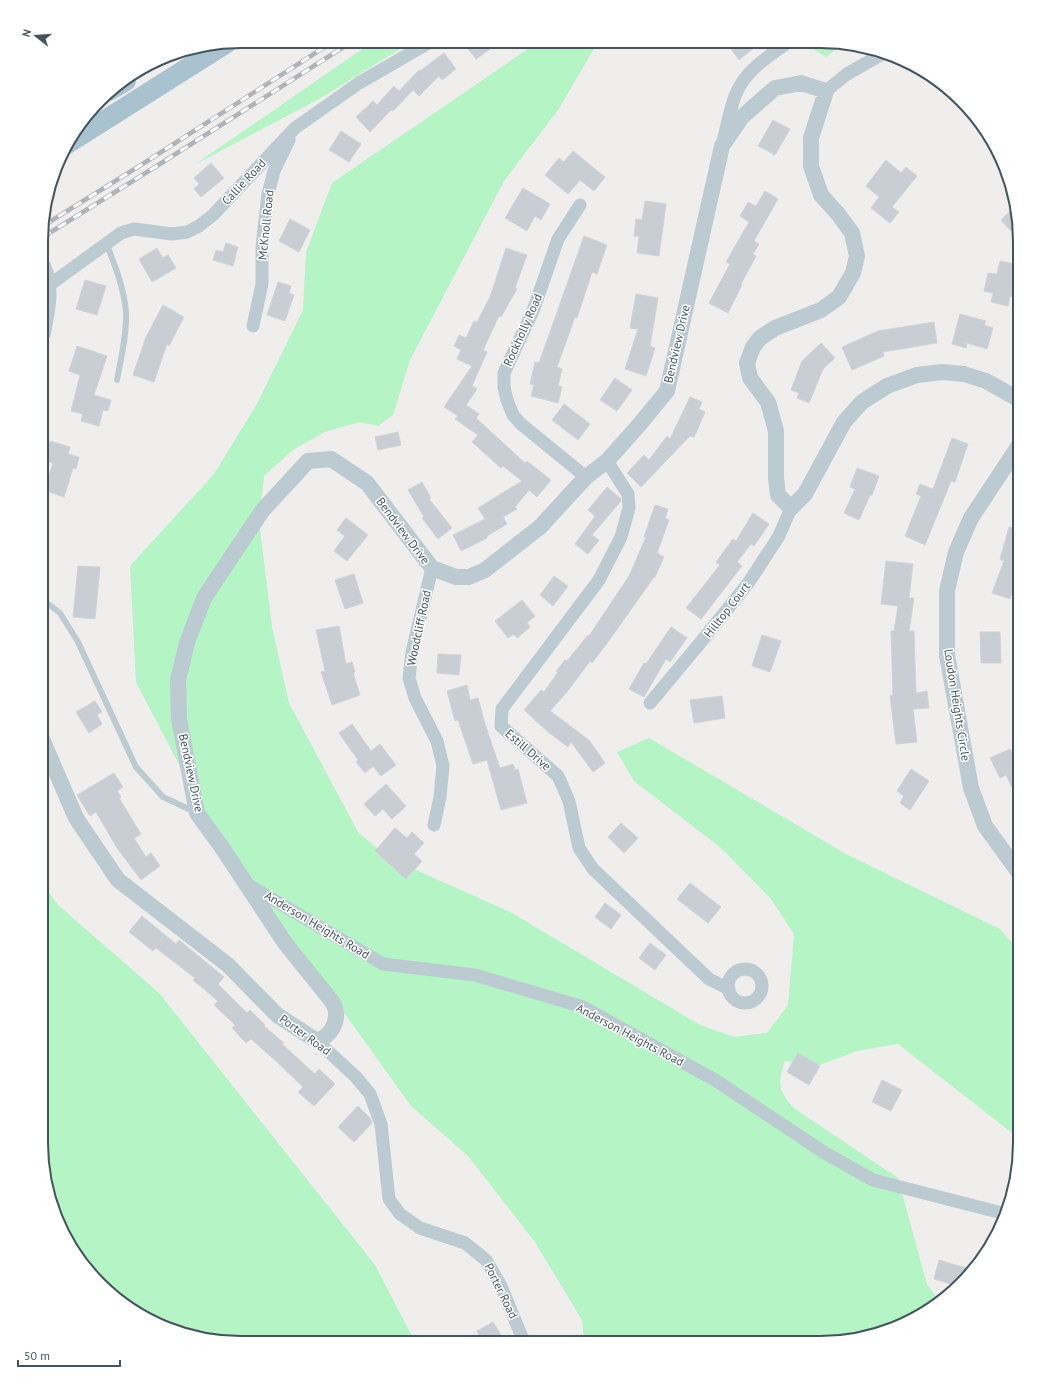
<svg xmlns="http://www.w3.org/2000/svg" width="1061" height="1384" font-family="'PT Sans',sans-serif">
<rect width="100%" height="100%" fill="#f0eded"/>
<path fill="#b5f4c5" d="M374,41H413L321,98L194,165Z
M538,42H598L558,110L504,181L410,360L393,415L378,426L360,422L325,432L293,450L264,476L259,522L272,627L289,703L358,832L387,857L512,913L700,1025L734,1037L767,1033L788,1005L794,934L771,899L721,848L634,781L617,752L649,738L846,854L1000,929L1020,952V1139L898,1044L857,1051L820,1065L785,1061C777,1085 778,1090 795,1109L898,1178L927,1285L940,1301L909,1322L872,1336L820,1343L584,1342L582,1320L535,1242L468,1156L411,1106L213,830L136,682L130,566L214,474L257,404L303,310L306,252L332,183Z
M810,43H844L826,57L811,48Z
M41,881L58,905L159,993L375,1265L415,1342L215,1341L165,1328L130,1309L91,1275L62,1232L48,1195L41,1143Z"/>
<path fill="#c8ced3" stroke="#d0d4da" d="M463,42H500L476,59Z
M726,42H761L739,60Z
M444,53L456,69L442,80L439,76L419,96L413,90L393,111L391,110L370,132L356,117L373,101L377,105L394,86L399,91L419,70L420,71Z
M773,120L790,129L775,155L758,146Z
M341,131L361,144L349,162L329,150Z
M573,151L605,177L594,191L580,180L568,194L545,175L559,158L564,162Z
M886,160L901,173L906,167L917,176L892,207L899,212L890,223L871,208L879,197L866,186Z
M211,163L224,178L201,197L194,189L199,184L194,178Z
M523,188L550,204L541,220L535,216L527,231L505,218Z
M765,191L778,199L754,241L759,244L753,254L756,256L741,284L742,285L728,313L709,303L730,264L726,262L749,222L740,216L748,202L756,206Z
M645,201L666,204L659,256L637,253L639,236H634L636,219L642,220Z
M1015,206L1018,224L1011,231L1001,220Z
M290,219L310,230L299,252L279,241Z
M584,236L607,245L597,274L592,272L577,318L575,317L557,367L562,369L558,386L562,387L558,403L531,396L534,385L530,384L535,362L539,363Z
M226,243L238,247L233,266L213,260L216,250L223,252Z
M157,248L163,258L168,255L176,268L152,282L139,259Z
M506,248L527,255L515,288L517,289L501,317L499,316L483,350L487,352L472,386L477,389L466,405L479,414L476,418L525,463L527,461L551,480L537,497L529,490L515,507L517,509L503,517L507,524L487,536V538L461,551L453,535L485,519L478,508L522,481L503,466L501,468L472,442L478,435L455,419L458,416L444,407L472,366L457,359L461,350L454,346L459,335L466,338L474,321L477,322L490,297Z
M1000,261L1020,265V273L1015,297L1010,296L1008,306L991,302L993,293L984,291L988,273L997,274Z
M85,280L106,286L97,315L76,309Z
M278,282L291,286L289,293L294,295L285,321L267,315Z
M636,294L658,298L650,346L655,348L646,376L625,369L638,329L630,328Z
M163,305L184,317L169,346L167,344L154,382L133,375L146,337Z
M960,314L986,321L984,325L993,328L987,349L967,343L966,348L952,344Z
M934,322L937,343L883,352L884,356L852,370L842,347L878,331Z
M821,343L835,358L823,369L809,403L797,398L799,393L791,390L802,361Z
M77,346L107,356L94,395L111,400L108,411L103,410L99,426L81,421L83,414L71,411L80,375L69,371Z
M615,378L632,390L617,411L600,400Z
M690,397L702,402L699,409L705,412L694,437L690,436L641,487L627,473L644,455L649,460L667,436L670,439Z
M564,404L590,424L578,440L552,420Z
M398,432L401,445L378,450L375,437Z
M952,438L968,444L955,482L951,481L925,545L905,536L921,496L916,494L920,484L933,489Z
M50,441L70,447L68,454L79,457L76,469L73,468L64,497L44,490L53,463L44,460Z
M857,468L879,476L872,495H870L859,520L844,513L855,489L850,487Z
M422,482L431,498L429,499L452,528L438,539L422,518L424,517L408,490Z
M607,487L620,498L621,501L592,535L599,540L588,554L575,544L595,516L588,510Z
M655,505L668,509L665,518L669,520L657,553L664,557L655,577H654L608,642L592,663L590,661L567,692L550,711L589,740L605,763L593,772L571,742L568,747L547,731L524,710L541,690L544,692L558,672L556,671L565,660L567,661L588,635L589,636L629,576L646,537H644Z
M753,513L769,524L754,546L751,544L737,562L742,566L701,619L686,608L720,565L716,562L733,539L736,541Z
M346,518L368,535L347,561L334,551L345,536L337,530Z
M1009,527L1020,530V569L1010,599L992,593L1004,561L1000,559Z
M886,561L913,564L909,598H914L909,631H914L916,693L927,691L929,708L913,709L917,742L896,744L890,696L893,695L891,631H894L898,606L881,604Z
M78,566L100,567L95,619L73,617Z
M354,574L363,603L345,609L335,580Z
M554,576L568,586L553,606L540,595Z
M522,600L535,616L527,623L530,627L517,638L514,634L508,638L495,621Z
M339,626L346,664L352,662L355,672L353,673L360,695L332,705L321,672L325,671L316,630Z
M671,627L687,638L670,662L666,659L644,697L629,689L644,663L646,664Z
M980,632H1000L1001,663H981Z
M762,635L781,641L770,672L752,666Z
M438,654L461,655L459,675L437,673Z
M467,685L470,700L478,698L485,724L500,768L513,764L515,770L518,769L527,803L501,810L487,760L473,764L458,720L455,721L447,691Z
M722,696L725,718L694,723L690,700Z
M95,701L102,712L97,715L102,724L89,733L76,712Z
M352,724L371,751L380,744L396,765L381,776L373,766L365,773L356,762L358,760L339,733Z
M1010,749L1020,768V804L1006,775L1000,778L990,758Z
M911,769L929,781L910,810L900,803L904,796L897,791Z
M114,773L123,787L117,791L121,797L119,798L141,834L134,838L146,857L151,853L160,866L141,880L117,848L96,812L90,816L77,795Z
M386,784L406,806L392,819L383,809L375,816L364,804Z
M621,823L638,838L624,853L608,837Z
M395,828L407,838L412,832L424,843L414,854L422,861L406,879L375,851Z
M690,883L721,907L708,923L677,899Z
M605,903L621,915L611,929L595,917Z
M142,916L176,944L179,940L224,977L218,984L247,1013L250,1010L265,1025L264,1026L284,1043L282,1044L315,1074L319,1069L335,1084L314,1106L298,1092L303,1087L278,1063L251,1039L246,1043L232,1028L235,1025L214,1005L218,1001L193,980L195,978L156,948L153,951L129,932Z
M650,943L666,955L655,970L639,958Z
M798,1053L820,1066L809,1085L787,1072Z
M882,1080L902,1090L891,1111L872,1102Z
M358,1106L370,1118L372,1123L354,1142L338,1127Z
M939,1260L966,1268L963,1281L958,1286L934,1279Z
M493,1322L505,1342H483L477,1331Z"/>
<g fill="none" stroke-linecap="round" stroke-linejoin="round">
<path stroke="#bbcbd1" stroke-width="6" d="M106,243C115,265 124,288 126,312C127,334 121,358 117,380
M42,599L60,613L78,642L136,767L163,797L195,812"/>
<path stroke="#bbcbd1" stroke-width="13" d="M826,91L847,74L884,53
M723,141C727,126 730,110 735,96C744,72 767,57 786,44
M580,205L558,239L533,311L504,373V387L507,400L513,415L521,424L586,477
M48,286L121,233L134,229L172,234L187,232L199,226L213,215L295,128L359,83L430,42
M253,326L262,284V247L268,194L274,171L289,140
M607,461L628,494L629,508L621,537L599,580L502,709L501,726L558,776L569,801L579,848L593,869L709,979L729,989
M432,568L412,652L409,678L415,698L437,741L443,766L440,797L434,825
M650,703L705,637L749,582L779,536L791,508
M245,883L383,964L475,975L583,1007L715,1080L825,1153L873,1180L1006,1214
M728 986a17 17 0 1 1 34 0a17 17 0 1 1-34 0Z
M317,1041L356,1077L370,1094L381,1124L389,1199L400,1214L420,1228L465,1243L486,1260L501,1286L524,1342"/>
<path stroke="#bbcbd1" stroke-width="16" d="M43,333C47,311 53,288 43,266
M42,739L76,818L118,880L228,965L277,1015L317,1041C331,1036 339,1022 335,1007C334,1005 332,1001 330,999L285,943L221,846L197,813L179,719L178,680L187,643L204,598L262,511L308,461L331,459L367,483L432,568L456,577H469L485,570L540,527L586,477L607,461L639,425L667,391L722,146L742,117L775,88L801,83L826,91L811,138V166L821,195L838,214L852,233L857,256L853,273L839,297L821,310L775,328L760,338L753,347L747,363L750,378L768,402L776,431V478L778,495L791,508L805,494L844,422L862,402L887,386L917,375L942,372L964,374L986,381L1020,400
M1020,874L985,826L971,788L947,655V591L956,552L971,518L1020,444"/>
<path stroke="#a9c2d0" stroke-width="20" d="M109,91L126,81
M67,144L227,43"/>
<g stroke="#aeb4b8" stroke-width="4.5">
<path id="rail" d="M43,226L141,165L334,41
M43,237L152,169L353,41"/>
</g>
<use href="#rail" stroke="#fff" stroke-width="3" stroke-dasharray="9" stroke-linecap="butt"/>
</g>
<g text-anchor="middle" stroke-width="3" stroke-linejoin="round" paint-order="stroke">
<g font-size="12" fill="#43545d" stroke="#fff">
<text transform="translate(244 182) rotate(-47)" y="4">Callie Road</text>
<text transform="translate(266 225) rotate(-84)" y="4">McKnoll Road</text>
<text transform="translate(523 330) rotate(-66)" y="4">Rockholly Road</text>
<text transform="translate(677 344) rotate(-77)" y="4">Bendview Drive</text>
<text transform="translate(403 531) rotate(53)" y="4">Bendview Drive</text>
<text transform="translate(727 610) rotate(-52)" y="4">Hilltop Court</text>
<text transform="translate(419 628) rotate(-78)" y="4">Woodcliff Road</text>
<text transform="translate(957 705) rotate(81)" y="4">Loudon Heights Circle</text>
<text transform="translate(528 750) rotate(41)" y="4">Estill Drive</text>
<text transform="translate(191 773) rotate(78)" y="4">Bendview Drive</text>
<text transform="translate(317 925) rotate(31)" y="4">Anderson Heights Road</text>
<text transform="translate(305 1035) rotate(36)" y="4">Porter Road</text>
<text transform="translate(630 1035) rotate(28)" y="4">Anderson Heights Road</text>
<text transform="translate(501 1291) rotate(64)" y="4">Porter Road</text>
</g>
</g>
<path d="M0 0H1061V1384H0ZM241 48H820A193 193 0 0 1 1013 241V1143A193 193 0 0 1 820 1336H241A193 193 0 0 1 48 1143V241A193 193 0 0 1 241 48Z" fill="#fff" fill-rule="evenodd"/>
<path fill="none" stroke="#43545d" stroke-width="2" d="M241 48H820A193 193 0 0 1 1013 241V1143A193 193 0 0 1 820 1336H241A193 193 0 0 1 48 1143V241A193 193 0 0 1 241 48Z"/>
<g transform="translate(36 36) rotate(287)" stroke="#ffffff" stroke-width="3" paint-order="stroke">
<path d="M0-3L7 15L0 10L-7 15Z" fill="#43545d"/>
<text y="-6" font-size="11" font-weight="bold" text-anchor="middle" fill="#43545d">N</text>
</g>
<path d="M18 1360v6h102v-6" fill="none" stroke="#43545d" stroke-width="2"/>
<text x="24" y="1360" font-size="12" fill="#43545d" stroke="#ffffff" stroke-width="3" paint-order="stroke">50 m</text>
</svg>
